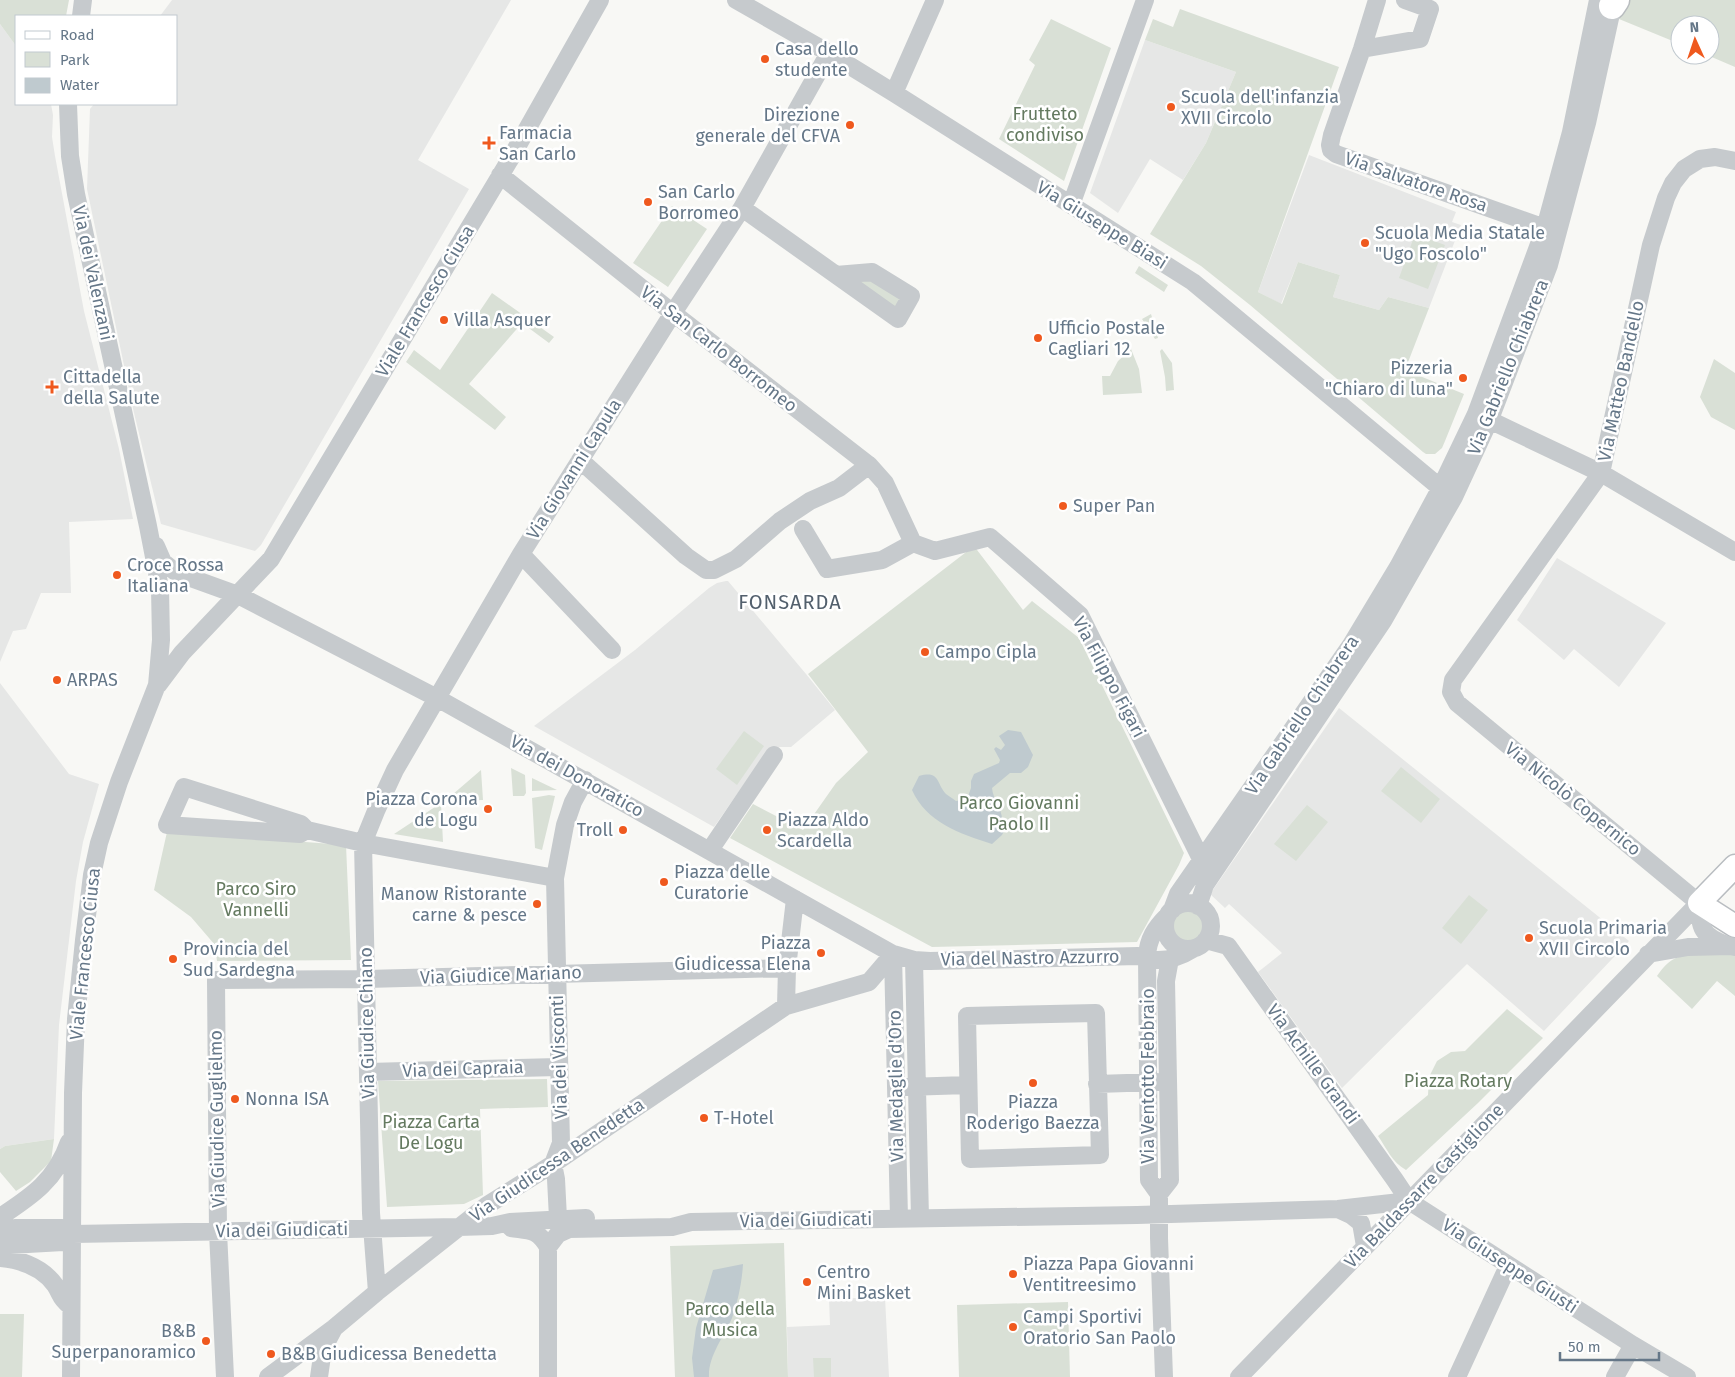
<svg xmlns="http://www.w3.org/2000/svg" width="1735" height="1377" font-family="'Fira Sans',sans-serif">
<rect width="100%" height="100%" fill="#f8f8f5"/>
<path fill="#e6e7e6" d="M172,0H511L418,160L469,189L261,545L255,551L161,524L134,413L87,189L90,109L94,104H176V16H160Z
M0,24L16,46V104H51L53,115L52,137L55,156L84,311L119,449L133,519L69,522L71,593H41L26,629L13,631L0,662Z
M1145,40L1236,72L1206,143L1183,180L1150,159L1118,213L1090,193Z
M1309,155L1456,212L1452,222L1461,225L1429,308L1388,297L1379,310L1333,297L1340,275L1298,262L1281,304L1258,292Z
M1557,558L1666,623L1619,687L1574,649L1564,660L1517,620Z
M726,581H728L806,674L835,710L791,747H770L714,827L534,726L635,650L709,588L717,583Z
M0,683L69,774L99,784L83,842L76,881L59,1025L54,1139L5,1146L0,1149Z
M1339,708L1629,941L1544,1031L1467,964L1342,1088L1258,972L1282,953L1229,904L1225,908L1210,894Z
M885,1297L889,1377H788L787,1327L830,1325L829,1299Z"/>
<path fill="#d9e0d6" d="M0,0H69L66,16H16V46L0,24Z
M1624,0H1735V67L1707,55H1710V25H1680V44L1619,19Z
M1180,9L1339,67L1258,292L1282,304L1298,262L1340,275L1333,297L1379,310L1388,297L1429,308L1405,370L1464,394L1445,441L1442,448L1435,454H1426L1423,452L1250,305L1201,266L1150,234L1206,143L1236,72L1145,40L1153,19L1173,27Z
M1051,19L1111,48L1064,181L999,139L1035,65L1029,60Z
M672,206L707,229L668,287L633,263Z
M1415,234L1445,245L1428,289L1399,278Z
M1139,266L1168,285L1164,292L1135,273Z
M873,277L904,297L895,310L853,280Z
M492,293L554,337L549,343L522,323L469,384L506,417L495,430L406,362L414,350L440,370Z
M1151,314L1158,338L1155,339L1142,319Z
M1131,349L1139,369L1142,393L1103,395L1102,376H1110L1118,361Z
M1162,349L1172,363L1174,390L1166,391L1165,377L1160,351Z
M1714,359L1735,373V430L1711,417L1700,397Z
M974,546L1023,610L1032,601L1079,638L1184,853L1179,865L1137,942L932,947L730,838L753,804L803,830L836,783L868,752L808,674Z
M744,731L764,746L737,785L716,769Z
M1401,767L1440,799L1421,823L1381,791Z
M511,768L525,775L526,793L524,796H513Z
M481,770L483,800L445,801Z
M532,778L557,790L532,791Z
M549,795L555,796L542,850L535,848L532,798Z
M441,803L443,842L394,834Z
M1307,805L1328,822L1296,861L1274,844Z
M167,832L346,845L351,960L217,961L215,945L191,917L154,890Z
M1469,895L1488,910L1461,944L1442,928Z
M1183,904C1204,903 1216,921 1206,940L1179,948L1171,942L1165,927Z
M1689,954H1735V996L1717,981L1692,1009L1657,976C1667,962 1672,958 1689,954Z
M1507,1009L1543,1038L1478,1103L1406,1170C1392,1162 1387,1149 1378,1136L1428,1095L1429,1077L1437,1061L1451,1052L1465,1051Z
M547,1079L548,1107L480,1109L483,1195L464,1204L387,1207L378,1081Z
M54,1139L51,1161L30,1182L16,1191L0,1172V1149L5,1146Z
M784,1243L788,1377H675L670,1246Z
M1068,1302L1070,1377H959L957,1305Z
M0,1314H24L22,1377H0Z
M813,1358H831V1377H814Z"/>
<path fill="#bfcacf" d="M1008,730L1021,732L1033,755L1028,767L1021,773H1010L992,788C993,800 1003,810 1002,821L1007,825L1002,835L992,844C960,834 926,822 912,790L919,776C940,770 936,783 946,794C949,796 953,799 956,801L967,799L971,788V781L974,774L999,763L1000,760L994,749L996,747L1001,750L1005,745L999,736Z
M743,1264C742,1282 738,1301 732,1318C724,1337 708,1356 709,1377H694L692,1358L696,1328L713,1270Z"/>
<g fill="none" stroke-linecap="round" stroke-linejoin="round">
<g stroke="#b9bdc1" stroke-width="25">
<path id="major" d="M1735,866L1699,903L1735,926"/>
</g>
<g stroke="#b8bcbf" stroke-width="29">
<path id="highway" d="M1612,6L1616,0"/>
</g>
<path stroke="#c6cacd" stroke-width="18" d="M736,0L829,53L894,93L1193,282L1449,495
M1377,0L1362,49L1332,135L1330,145L1331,150L1336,154L1545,228
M81,16L83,0
M1362,49L1420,39L1430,9L1405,0
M894,93L935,0
M68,104L70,156L76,194L148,526L160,588L161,640L157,685L119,782L99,843L92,875L84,940L76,1019L73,1093L71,1377
M500,175L673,313L869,465L885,483L913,543
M1071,205L1145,0
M742,208L898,319L911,296L872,272L836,275
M1481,416L1601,473L1735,552
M580,460L686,556L706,570H714L736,559L780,521L810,501L839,488L869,465
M803,529L827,569L882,560L913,543
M913,543L935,551L990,537L1080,615L1202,861
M156,546L163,562L177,573L238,595L437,698L893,954L914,960L930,961L1138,956C1147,956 1151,960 1158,960C1172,960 1182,956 1193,949
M521,554L612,650
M158,685L182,653L271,559L509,161L600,0
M307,830L300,834L167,825L184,787L301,824L307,830L363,843L555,878
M710,850L774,755
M1699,903L1457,703L1451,692L1453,680L1601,473L1651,245L1666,198L1673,183L1684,169L1700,159L1715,157L1735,161
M1699,903C1700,928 1701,936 1727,945
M1165 926a23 23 0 1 1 46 0a23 23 0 1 1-46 0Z
M1198,906L1205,885L1383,621L1454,497L1490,419L1549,265L1587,123L1614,0
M1172,910L1178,894L1351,645L1398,567L1440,489L1476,414L1545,228L1571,132L1598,0
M1206,940L1228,946L1395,1180L1409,1201
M893,954L899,1218
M1648,954L1688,947L1730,946L1735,947
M914,960L920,1218
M786,1006L787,968L795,899
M1096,1013L1100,1155L970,1159L967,1016Z
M368,1072L558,1067
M1097,1084L1157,1082
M906,1087L968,1085
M1159,1194L1170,1180L1166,981L1170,959
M1409,1201L1633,1345L1687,1377
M1338,1209L1351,1215L1361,1223L1365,1246
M0,1217C32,1196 56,1180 69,1142
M558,1218L556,1179L553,1164L561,1143L555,878L565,825L573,802L585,780
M511,1228C531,1231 537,1229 548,1247
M0,1231L15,1228H62L73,1234L458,1227L492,1226L510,1222L586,1218
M548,1247L558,1234L569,1229L672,1227L691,1222L1137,1215L1338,1209L1409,1201
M0,1250L10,1245L63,1242L73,1234
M0,1258C22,1260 42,1267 55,1285C62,1296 60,1298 71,1307
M377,1292L371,1213L363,843L376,811L395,770L521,554L673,313L742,208L829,53
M225,1377L218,1232L216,980L366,979L787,968
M268,1377L334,1328L377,1292L486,1206L553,1164L786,1006L869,982L893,954
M319,1377L323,1349L333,1330
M548,1377V1247
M1164,1377L1159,1238V1194L1149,1180L1147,956C1148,939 1155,928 1167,916
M1239,1377L1699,903
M1457,1377L1508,1266
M1615,1377L1633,1345"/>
<use href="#major" stroke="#fff" stroke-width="22"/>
<use href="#highway" stroke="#fff" stroke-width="26"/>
</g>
<g fill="#ef591e" stroke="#fff" stroke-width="2">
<circle cx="765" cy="59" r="5"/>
<circle cx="1171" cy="107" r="5"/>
<circle cx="850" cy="125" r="5"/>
<path d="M486.5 135.5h5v5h5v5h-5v5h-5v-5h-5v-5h5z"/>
<circle cx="648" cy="202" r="5"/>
<circle cx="1365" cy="243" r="5"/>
<circle cx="444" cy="320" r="5"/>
<circle cx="1038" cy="338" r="5"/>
<circle cx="1463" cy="378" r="5"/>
<path d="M49.5 379.5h5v5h5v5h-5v5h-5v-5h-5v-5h5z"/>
<circle cx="1063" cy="506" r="5"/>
<circle cx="117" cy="575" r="5"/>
<circle cx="925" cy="652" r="5"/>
<circle cx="57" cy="680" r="5"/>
<circle cx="488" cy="809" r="5"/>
<circle cx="623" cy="830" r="5"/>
<circle cx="767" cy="830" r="5"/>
<circle cx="664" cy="882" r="5"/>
<circle cx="537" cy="904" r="5"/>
<circle cx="1529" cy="938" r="5"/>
<circle cx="821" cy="953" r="5"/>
<circle cx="173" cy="959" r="5"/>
<circle cx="1033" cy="1083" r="5"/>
<circle cx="235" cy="1099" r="5"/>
<circle cx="704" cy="1118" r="5"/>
<circle cx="1013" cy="1274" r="5"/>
<circle cx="807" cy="1282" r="5"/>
<circle cx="1013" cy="1327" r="5"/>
<circle cx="206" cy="1341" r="5"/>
<circle cx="271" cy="1354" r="5"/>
</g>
<g text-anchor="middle" stroke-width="5" stroke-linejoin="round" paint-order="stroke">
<g font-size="18" fill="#657788" stroke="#fff" text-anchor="start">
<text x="775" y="55">Casa dello<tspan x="775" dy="21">studente</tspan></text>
<text x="1181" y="103">Scuola dell'infanzia<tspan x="1181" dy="21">XVII Circolo</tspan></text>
<text x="840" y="121" text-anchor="end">Direzione<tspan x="840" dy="21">generale del CFVA</tspan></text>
<text x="499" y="139">Farmacia<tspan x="499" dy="21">San Carlo</tspan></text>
<text x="658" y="198">San Carlo<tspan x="658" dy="21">Borromeo</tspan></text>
<text x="1375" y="239">Scuola Media Statale<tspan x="1375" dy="21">"Ugo Foscolo"</tspan></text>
<text x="454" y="326">Villa Asquer</text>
<text x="1048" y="334">Ufficio Postale<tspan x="1048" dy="21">Cagliari 12</tspan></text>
<text x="1453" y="374" text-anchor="end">Pizzeria<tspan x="1453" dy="21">"Chiaro di luna"</tspan></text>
<text x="63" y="383">Cittadella<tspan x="63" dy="21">della Salute</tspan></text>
<text x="1073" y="512">Super Pan</text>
<text x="127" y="571">Croce Rossa<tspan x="127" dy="21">Italiana</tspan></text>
<text x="935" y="658">Campo Cipla</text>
<text x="67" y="686">ARPAS</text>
<text x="478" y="805" text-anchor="end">Piazza Corona<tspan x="478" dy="21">de Logu</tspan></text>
<text x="777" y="826">Piazza Aldo<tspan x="777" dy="21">Scardella</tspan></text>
<text x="613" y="836" text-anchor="end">Troll</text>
<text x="674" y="878">Piazza delle<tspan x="674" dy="21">Curatorie</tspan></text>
<text x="527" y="900" text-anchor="end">Manow Ristorante<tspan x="527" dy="21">carne &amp; pesce</tspan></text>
<text x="1539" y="934">Scuola Primaria<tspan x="1539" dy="21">XVII Circolo</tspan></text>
<text x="811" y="949" text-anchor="end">Piazza<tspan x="811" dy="21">Giudicessa Elena</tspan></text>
<text x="183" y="955">Provincia del<tspan x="183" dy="21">Sud Sardegna</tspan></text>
<text x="245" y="1105">Nonna ISA</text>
<text x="1033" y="1108" text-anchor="middle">Piazza<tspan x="1033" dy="21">Roderigo Baezza</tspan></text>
<text x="714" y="1124">T-Hotel</text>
<text x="1023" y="1270">Piazza Papa Giovanni<tspan x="1023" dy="21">Ventitreesimo</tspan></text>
<text x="817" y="1278">Centro<tspan x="817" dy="21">Mini Basket</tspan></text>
<text x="1023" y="1323">Campi Sportivi<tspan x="1023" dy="21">Oratorio San Paolo</tspan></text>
<text x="196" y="1337" text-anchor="end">B&amp;B<tspan x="196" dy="21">Superpanoramico</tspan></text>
<text x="281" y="1360">B&amp;B Giudicessa Benedetta</text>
</g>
<g font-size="18" fill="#647a60" stroke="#fff">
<text x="1045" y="120">Frutteto<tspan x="1045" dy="21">condiviso</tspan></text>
<text x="1019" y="809">Parco Giovanni<tspan x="1019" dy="21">Paolo II</tspan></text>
<text x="256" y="895">Parco Siro<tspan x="256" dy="21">Vannelli</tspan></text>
<text x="1458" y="1087">Piazza Rotary</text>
<text x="431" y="1128">Piazza Carta<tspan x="431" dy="21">De Logu</tspan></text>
<text x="730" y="1315">Parco della<tspan x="730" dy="21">Musica</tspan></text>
</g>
<g font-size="18" fill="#657788" stroke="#fff">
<text transform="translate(1416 182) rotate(19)" y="6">Via Salvatore Rosa</text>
<text transform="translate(1102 225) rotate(32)" y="6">Via Giuseppe Biasi</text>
<text transform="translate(93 273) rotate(78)" y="6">Via dei Valenzani</text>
<text transform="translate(425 301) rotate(-59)" y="6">Viale Francesco Ciusa</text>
<text transform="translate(719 349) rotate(38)" y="6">Via San Carlo Borromeo</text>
<text transform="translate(1508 367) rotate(-68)" y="6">Via Gabriello Chiabrera</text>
<text transform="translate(1621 381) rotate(-78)" y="6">Via Matteo Bandello</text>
<text transform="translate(574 469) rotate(-58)" y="6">Via Giovanni Capula</text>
<text transform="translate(1109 677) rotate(62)" y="6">Via Filippo Figari</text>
<text transform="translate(1302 715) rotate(-56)" y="6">Via Gabriello Chiabrera</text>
<text transform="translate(577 776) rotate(29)" y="6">Via dei Donoratico</text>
<text transform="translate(1573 799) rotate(39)" y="6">Via Nicolò Copernico</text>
<text transform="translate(85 954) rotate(-84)" y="6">Viale Francesco Ciusa</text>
<text transform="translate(1030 958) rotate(-1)" y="6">Via del Nastro Azzurro</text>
<text transform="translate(501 975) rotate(-2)" y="6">Via Giudice Mariano</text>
<text transform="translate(367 1023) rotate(-91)" y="6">Via Giudice Chiano</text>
<text transform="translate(559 1057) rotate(-92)" y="6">Via dei Visconti</text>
<text transform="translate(1313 1064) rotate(54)" y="6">Via Achille Grandi</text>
<text transform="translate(463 1069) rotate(-2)" y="6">Via dei Capraia</text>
<text transform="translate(1148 1076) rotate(-90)" y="6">Via Ventotto Febbraio</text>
<text transform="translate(896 1086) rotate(-91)" y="6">Via Medaglie d'Oro</text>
<text transform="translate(217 1119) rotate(-91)" y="6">Via Giudice Guglielmo</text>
<text transform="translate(557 1160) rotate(-34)" y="6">Via Giudicessa Benedetta</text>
<text transform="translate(1424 1186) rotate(-46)" y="6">Via Baldassarre Castiglione</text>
<text transform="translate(806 1220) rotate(-1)" y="6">Via dei Giudicati</text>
<text transform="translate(282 1230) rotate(-1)" y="6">Via dei Giudicati</text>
<text transform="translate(1510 1266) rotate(33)" y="6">Via Giuseppe Giusti</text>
</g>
<g font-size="20" letter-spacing="1" fill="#53606d" stroke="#fff">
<text x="790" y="609">FONSARDA</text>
</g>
</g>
<rect x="15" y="15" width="162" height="90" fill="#ffffff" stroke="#c1c9cf"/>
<rect x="25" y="31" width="25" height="8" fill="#ffffff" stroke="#c1c9cf"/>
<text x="60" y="40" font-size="15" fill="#657788">Road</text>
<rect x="25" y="52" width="25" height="15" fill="#d9e0d6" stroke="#c1c9cf"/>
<text x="60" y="65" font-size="15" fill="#657788">Park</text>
<rect x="25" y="78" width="25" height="15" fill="#bfcacf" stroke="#c1c9cf"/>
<text x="60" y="90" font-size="15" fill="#657788">Water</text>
<g transform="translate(1695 40) rotate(357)"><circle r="24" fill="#ffffff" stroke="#c1c9cf"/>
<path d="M0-4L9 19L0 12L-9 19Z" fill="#ef591e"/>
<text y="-8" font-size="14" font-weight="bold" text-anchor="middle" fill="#657788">N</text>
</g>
<path d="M1560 1352v8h99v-8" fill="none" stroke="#657788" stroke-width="2.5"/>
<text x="1568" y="1352" font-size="15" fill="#657788" stroke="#ffffff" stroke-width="4" paint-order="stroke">50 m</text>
</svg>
